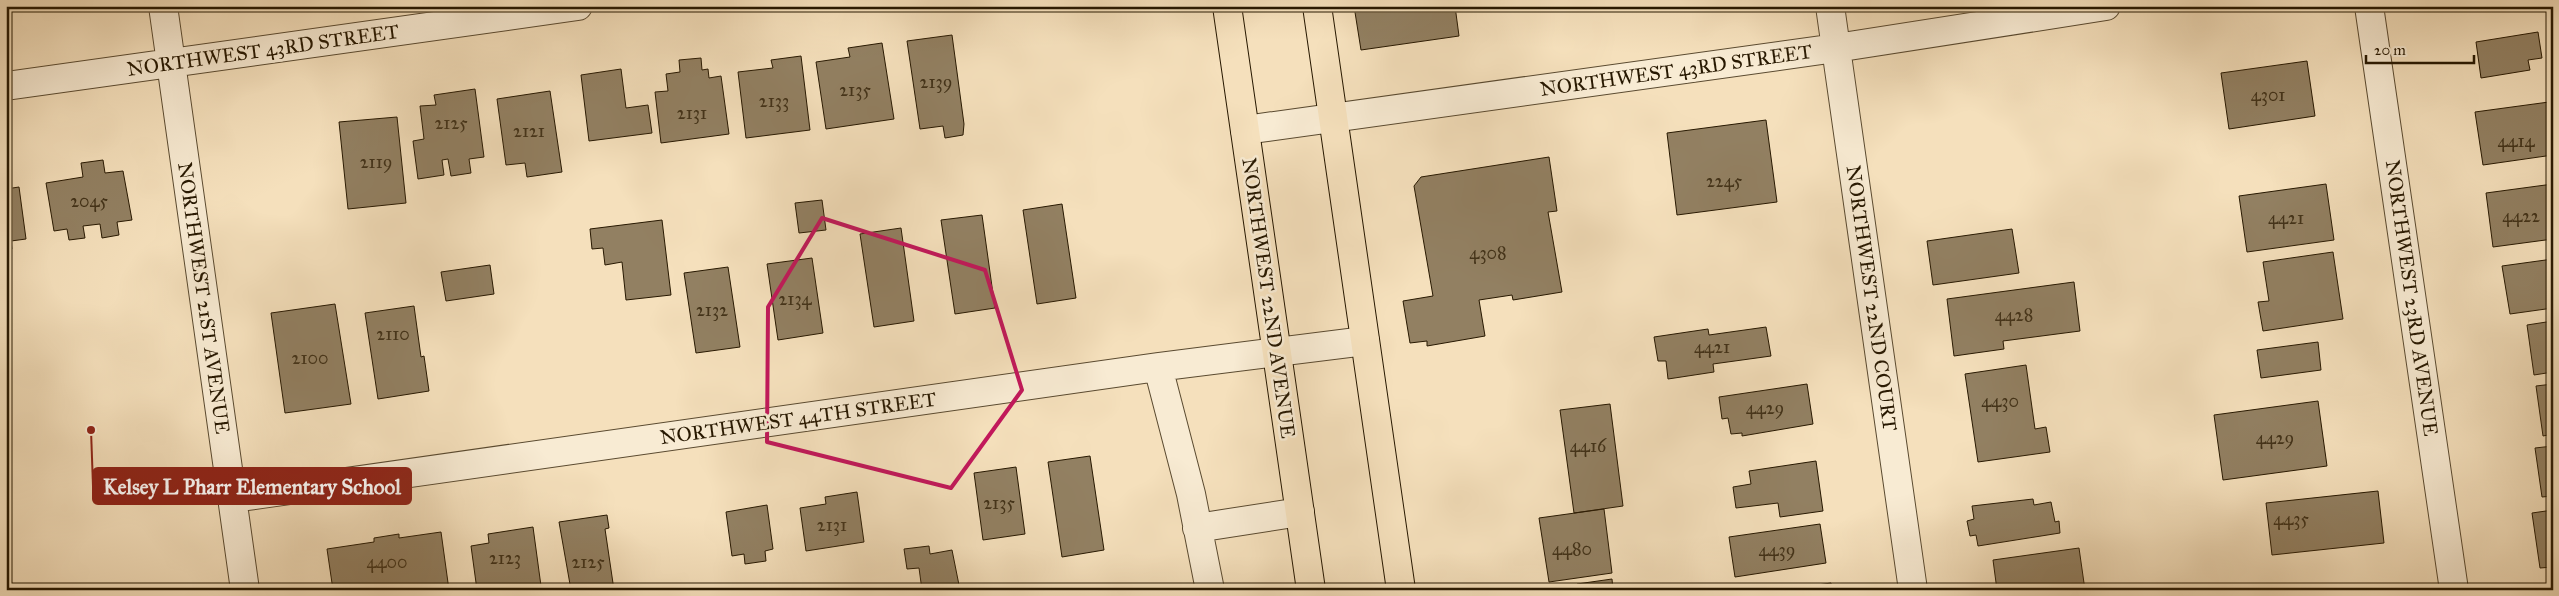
<svg xmlns="http://www.w3.org/2000/svg" width="2559" height="596" font-family="'IM FELL Great Primer',serif">
<rect width="100%" height="100%" fill="#f5e0bc"/>
<filter id="stains"><feTurbulence type="fractalNoise" baseFrequency=".004" numOctaves="4"/><feColorMatrix values="0 0 0 0 .2 0 0 0 0 .09 0 0 0 0 .02 0 0 0 .5 -.17"/></filter>
<radialGradient id="worn" r=".72"><stop offset=".6" stop-color="#630" stop-opacity="0"/><stop offset="1" stop-color="#630" stop-opacity=".3"/></radialGradient>
<path fill="#928062" stroke="#271801" d="M1354,6H1455L1459,36L1361,50Z
M2538,32L2542,58L2528,60L2530,70L2481,78L2476,42Z
M952,35L964,124L963,135L945,138L943,126L920,129L907,41Z
M882,43L894,119L826,129L816,62L850,57L848,48Z
M801,56L810,130L746,138L738,72L773,68L771,60Z
M701,58L702,70L708,69L709,78L721,76L729,134L661,143L655,92L668,91L666,74L680,72L679,60Z
M2307,61L2315,116L2229,129L2221,73Z
M621,69L626,108L648,105L652,133L589,141L581,75Z
M475,89L484,157L469,159L471,173L451,176L448,159L442,160L444,175L418,179L413,141L424,139L420,106L436,105L434,95Z
M550,91L562,172L527,177L525,163L506,165L497,99Z
M2549,102L2553,155L2483,165L2475,112Z
M397,117L406,203L348,209L339,122Z
M1766,120L1777,202L1677,215L1667,133Z
M1549,157L1557,211L1548,212L1562,292L1513,300L1512,295L1479,300L1485,336L1427,346V341L1410,343L1403,301L1433,296L1414,186L1421,177Z
M103,160L105,173L123,171L132,220L117,222L119,235L102,238L100,224L83,226L85,238L69,240L67,229L54,231L46,183L83,177L81,163Z
M2326,184L2334,240L2247,252L2239,196Z
M2553,184V239L2493,247L2486,193Z
M19,187L26,239L11,241L12,249H6V189Z
M822,200L826,230L799,233L795,203Z
M1062,204L1076,298L1037,304L1023,210Z
M982,215L995,308L955,314L941,220Z
M662,220L671,295L626,300L622,262L605,265L603,248L592,249L590,229Z
M901,228L914,321L874,327L860,234Z
M2012,229L2019,273L1933,285L1927,241Z
M2333,252L2343,319L2263,331L2258,302L2269,301L2263,262Z
M812,258L823,333L778,340L767,264Z
M2553,259V308L2510,314L2502,266Z
M490,265L494,294L446,301L441,272Z
M728,267L740,347L696,353L684,273Z
M2074,282L2080,331L2003,341L2004,349L1954,356L1947,299Z
M335,304L351,404L285,413L271,313Z
M414,306L421,357L424,356L429,391L378,399L365,313Z
M2553,321V372L2534,375L2527,325Z
M1766,327L1771,356L1713,364L1714,372L1668,379L1666,361H1658L1654,337L1708,329L1709,335Z
M2318,342L2321,370L2261,378L2257,350Z
M2026,365L2035,429L2046,427L2050,452L1978,462L1965,374Z
M1807,384L1813,424L1742,436V433L1731,434L1728,418L1722,419L1719,397Z
M2553,384V434L2543,436L2536,386Z
M2318,401L2327,466L2223,480L2214,415Z
M1610,404L1623,506L1574,513L1560,410Z
M2553,446V496L2542,497L2535,448Z
M1090,456L1104,550L1062,557L1048,462Z
M1816,461L1823,511L1780,517L1778,503L1736,508L1733,487L1751,484L1749,471Z
M1016,467L1025,534L983,540L974,473Z
M2378,491L2384,543L2272,555L2266,503Z
M857,492L864,542L806,551L800,508L826,504L825,497Z
M2033,499L2034,505L2051,502L2055,522L2059,521L2060,533L1978,546L1976,535L1970,536L1967,521L1974,519L1972,506Z
M767,505L773,549L765,551L766,561L745,564L744,554L732,556L726,512Z
M1604,509L1612,573L1549,582L1539,518Z
M2553,510V567L2540,568L2532,513Z
M607,515L609,528L605,529L614,590H571L559,522Z
M1820,524L1826,563L1735,577L1729,537Z
M533,527L541,586L514,590H477L471,546L489,543L488,534Z
M441,532L449,590H333L327,549L374,542V538L399,534V538Z
M929,546L930,554L952,550L960,590H922L919,568L907,569L904,549Z
M2079,548L2085,590H1997L1993,560Z
M1612,579L1613,590H1578L1577,584Z
M1831,583L1832,590H1782Z"/>
<g fill="none" stroke-linecap="round" stroke-linejoin="round">
<g stroke="#5a4a30" stroke-width="30">
<path id="minor" d="M163,6L245,590
M1830,6L1913,590
M2369,6L2454,590
M6,86L578,6
M1245,130L1836,48L2106,6
M1158,367L1191,494L1210,590
M233,498L1158,367L1365,341
M1197,528L1300,512"/>
</g>
<g stroke="#271801" stroke-width="30">
<path id="major" d="M1227,6L1311,590
M1317,6L1401,590"/>
</g>
<use href="#minor" stroke="#f8ebd3" stroke-width="28"/>
<use href="#major" stroke="#f5e0bc" stroke-width="28"/>
</g>
<path fill="none" stroke="#c2185b" stroke-width="4" stroke-linejoin="round" d="M822,218L985,270L1022,390L951,488L767,442L768,307Z"/>
<g text-anchor="middle" stroke-width="5" stroke-linejoin="round" paint-order="stroke">
<g font-size="18" fill="#423219">
<text x="936" y="88">2139</text>
<text x="855" y="96">2135</text>
<text x="2268" y="101">4301</text>
<text x="774" y="107">2133</text>
<text x="692" y="119">2131</text>
<text x="451" y="129">2125</text>
<text x="529" y="137">2121</text>
<text x="2516" y="147">4414</text>
<text x="376" y="168">2119</text>
<text x="1724" y="187">2245</text>
<text x="89" y="207">2045</text>
<text x="2521" y="222">4422</text>
<text x="2286" y="224">4421</text>
<text x="1488" y="259">4308</text>
<text x="795" y="305">2134</text>
<text x="712" y="316">2132</text>
<text x="2014" y="321">4428</text>
<text x="393" y="340">2110</text>
<text x="1712" y="353">4421</text>
<text x="310" y="364">2100</text>
<text x="2000" y="407">4430</text>
<text x="1765" y="414">4429</text>
<text x="2275" y="444">4429</text>
<text x="1588" y="452">4416</text>
<text x="999" y="509">2135</text>
<text x="2291" y="525">4435</text>
<text x="832" y="531">2131</text>
<text x="1572" y="555">4480</text>
<text x="1777" y="556">4439</text>
<text x="505" y="564">2123</text>
<text x="387" y="568">4400</text>
<text x="588" y="568">2125</text>
</g>
<g font-size="20" fill="#271801" stroke="#f8ebd3">
<text transform="translate(263 50) rotate(-8)" y="7">NORTHWEST 43RD STREET</text>
<text transform="translate(1676 70) rotate(-8)" y="7">NORTHWEST 43RD STREET</text>
<text transform="translate(204 298) rotate(82)" y="7">NORTHWEST 21ST AVENUE</text>
<text transform="translate(1269 298) rotate(82)" y="7">NORTHWEST 22ND AVENUE</text>
<text transform="translate(1872 298) rotate(82)" y="7">NORTHWEST 22ND COURT</text>
<text transform="translate(2412 298) rotate(82)" y="7">NORTHWEST 23RD AVENUE</text>
<text transform="translate(798 418) rotate(-8)" y="7">NORTHWEST 44TH STREET</text>
</g>
</g>
<path fill="none" stroke="#8f2418" stroke-width="2" d="M91 430L93 486"/>
<circle fill="#8f2418" stroke="#f8ebd3" stroke-width="2" cx="91" cy="430" r="5"/>
<rect fill="#8f2418" stroke="#8f2418" stroke-width="2" x="93" y="468" width="318" height="36" rx="5"/>
<g font-size="21" text-anchor="middle" font-weight="bold" fill="#fff">
<text x="252" y="494">Kelsey L Pharr Elementary School</text>
</g>
<rect width="2559" height="596" fill="none" stroke="#f5e0bc" stroke-width="25"/>
<rect x="8" y="8" width="2544" height="581" fill="none" stroke="#271801" stroke-width="2.5"/>
<rect x="12" y="12" width="2534" height="571" fill="none" stroke="#271801"/>
<path d="M2366 55v8h108v-8" fill="none" stroke="#271801" stroke-width="2.5"/>
<text x="2374" y="55" font-size="15" fill="#271801" stroke="#f8ebd3" stroke-width="4" paint-order="stroke">20 m</text>
<rect width="100%" height="100%" filter="url(#stains)"/>
<rect width="100%" height="100%" fill="url(#worn)"/>
</svg>
